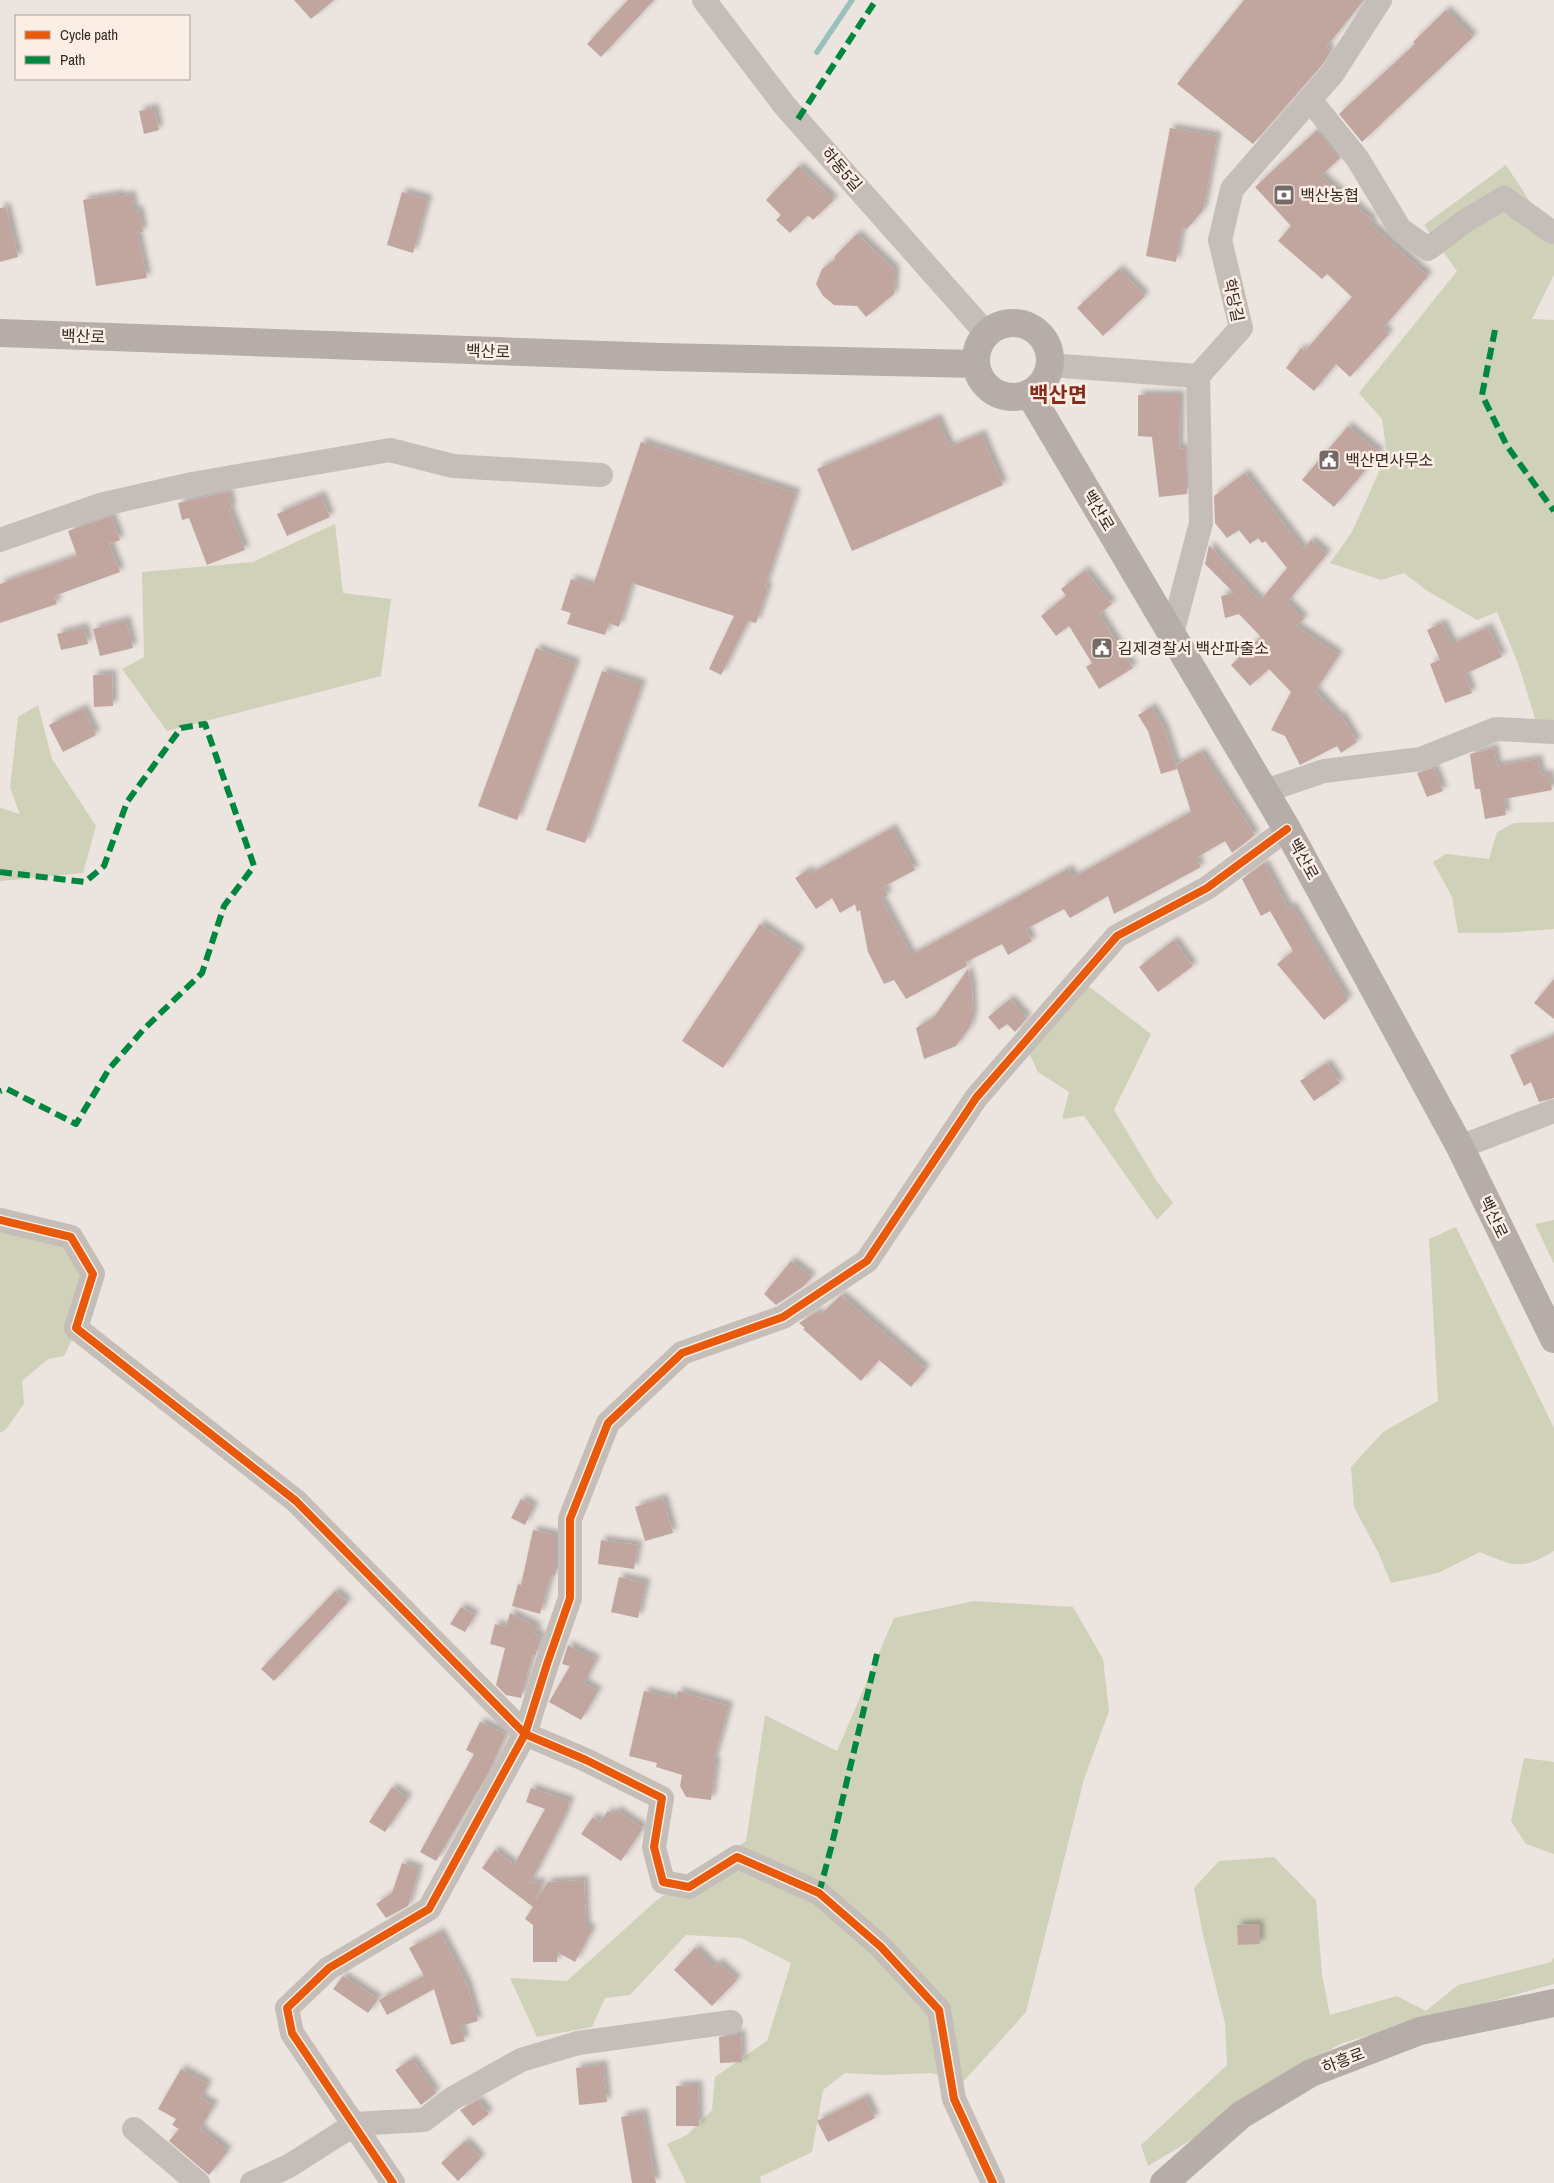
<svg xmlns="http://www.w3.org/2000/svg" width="1554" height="2183" font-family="'Archivo Narrow','Noto Sans KR',sans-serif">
<defs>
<filter id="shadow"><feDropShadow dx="4.5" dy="-4.5" stdDeviation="2.5" flood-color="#0004"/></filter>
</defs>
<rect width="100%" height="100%" fill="#ece4df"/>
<path fill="#cfd1b8" d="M1506,165L1554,239V275L1532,319L1554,320V721L1536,722L1519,666L1497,612L1477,620L1426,590L1404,573L1381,580L1330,563L1352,532L1387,454L1382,419L1359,393L1457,271L1424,225Z
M335,524L343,593L391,599L381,676L167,731L122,669L144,657L142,572L253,562Z
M38,705L52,759L96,826L83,873L0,881V808L20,814L10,788L18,717Z
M1554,822V929L1502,933H1458L1452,897L1433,862L1446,854L1489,859L1497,832L1514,823Z
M1083,982L1151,1034L1114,1110L1156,1180L1173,1203L1157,1220L1084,1116L1062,1119L1069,1092L1038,1072L1027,1048Z
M0,1212L61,1242L75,1257L92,1300L64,1356L48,1359L22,1381L24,1404L6,1429L0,1433Z
M1554,1220V1264L1535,1224Z
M1456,1227L1554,1428V1551C1520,1571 1514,1566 1480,1552L1438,1573L1391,1583L1378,1552L1354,1507L1351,1467L1383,1432L1438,1401L1429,1239Z
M974,1601L1073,1607L1103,1659L1109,1711L1084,1779L1026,2012L964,2081L930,2073L882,2075L845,2073L823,2090L812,2152L760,2177L761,2183H686L667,2144L687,2135L712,2110L715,2077L767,2041L791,1963L741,1938L686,1935L630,1995L605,1998L592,2027L537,2037L510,1978L567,1981L657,1900L746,1841L765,1715L837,1751L894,1618Z
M1524,1758L1554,1762V1854L1526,1844L1511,1821Z
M1274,1857L1316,1900L1322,1975L1330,2015L1397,1996L1426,2011L1458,1985L1551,1962L1554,1957V1984L1342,2043L1244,2098L1201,2134L1148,2166L1141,2145L1227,2065L1225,2023L1203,1935L1194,1888L1219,1861Z"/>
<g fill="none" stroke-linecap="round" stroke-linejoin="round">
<path stroke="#9ac0bb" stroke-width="5.5" d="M817,52L852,0"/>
</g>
<path fill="#c1a6a0" filter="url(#shadow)" d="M294,0H334L311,19Z
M628,0H654L601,57L587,44Z
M1244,0H1364L1326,47L1331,51L1322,65L1253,144L1177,84Z
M1446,10L1473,37L1362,142L1339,114L1415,44L1413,42Z
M154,108L159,130L144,134L139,111Z
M1170,128L1217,136L1203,210L1187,229L1182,228L1176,262L1146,256Z
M1317,130L1340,158L1321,176L1373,221L1370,224L1428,276L1383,328L1389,334L1350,377L1336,364L1314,391L1286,368L1301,348L1305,351L1352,297L1327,274L1322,279L1278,241L1291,226L1255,187Z
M799,166L834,200L813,220L808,215L790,233L776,220L781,215L766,200Z
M402,192L428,199L413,253L387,245Z
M120,194V197L131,195L134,211L139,210L143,232L137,233L147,278L96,286L83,200Z
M6,207L18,257L0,262V208Z
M857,234L895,270L894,294L866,317L857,306L834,305L823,296L816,284L822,269L835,259V256Z
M1119,269L1145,296L1103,336L1077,308Z
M1138,395H1180L1179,449L1186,448L1187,494L1159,497L1152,437L1138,436Z
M937,418L950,447L981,434L1003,485L852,551L817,469Z
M1348,426L1380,453L1334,507L1302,480Z
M641,442L796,493L765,586L768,588L756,623L748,621L721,675L709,669L734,616L632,583L619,627L609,623L605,635L567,624L571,613L561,610L571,579L593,586Z
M1245,473L1303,549L1311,540L1327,554L1287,602L1304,619L1296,626L1339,655L1315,691L1339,717L1341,715L1357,742L1341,753L1337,746L1300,765L1285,736L1271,730L1291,692L1269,669L1250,686L1231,665L1261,637L1239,614L1225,618L1221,596L1234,593L1205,564L1209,545L1260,601L1287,568L1265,541L1262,543L1258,538L1250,544L1239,530L1227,538L1215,523L1214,496Z
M228,492L232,508L229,509L245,550L207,565L189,518L182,520L178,503Z
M321,495L330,517L287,536L277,514Z
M111,516L120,540L109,544L120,572L54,596L57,604L0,623V584L77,556L68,531Z
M1085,570L1112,604L1099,614L1133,668L1099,689L1086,667L1092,663L1069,626L1056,636L1041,616L1066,596L1061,589Z
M126,620L133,648L100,656L93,629Z
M1442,623L1452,644L1488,627L1502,657L1465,674L1472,693L1445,703L1430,664L1440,660L1427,630Z
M84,627L88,644L61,650L57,634Z
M536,648L576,663L517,820L478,806Z
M602,671L642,684L585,843L546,830Z
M112,674L113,706L94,707L93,675Z
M1152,707L1165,730L1177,769L1161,774L1148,731L1138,715Z
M83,708L96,735L63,752L49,725Z
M1494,748L1497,766L1538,759L1541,775L1549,774L1552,790L1504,799L1506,815L1485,819L1480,789H1475L1470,754Z
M1201,752L1255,835L1232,853L1225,841L1196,858L1201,867L1114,914L1108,896L1070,918L1064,909L1026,929L1032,941L1008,955L1002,944L966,962L967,966L906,999L894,980L884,984L868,952L860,910L857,912L855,904L840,913L832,898L816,909L795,878L808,870L810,874L892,828L915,870L883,887L888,895L881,899L911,955L1068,869L1074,877L1191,812L1176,765Z
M1434,768L1443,791L1427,797L1417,773Z
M1264,863L1288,908L1292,906L1348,1000L1324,1020L1277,964L1293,951L1270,911L1261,916L1242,879Z
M760,924L801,951L723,1068L682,1041Z
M1174,940L1193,966L1158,992L1139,967Z
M968,969L972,987L973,1017L969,1028L956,1046L924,1059L916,1028L934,1017Z
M1554,979V1019L1534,1003Z
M1010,999L1027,1018L1015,1032L1007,1024L999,1030L988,1017Z
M1554,1036V1098L1539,1102L1531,1082L1524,1086L1510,1055Z
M1327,1063L1340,1083L1314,1101L1300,1081Z
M791,1261L812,1277L804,1286L776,1305L764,1294Z
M841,1295L926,1369L911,1387L879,1360L861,1381L803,1329L805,1328L799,1323L816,1312L820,1315Z
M663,1498L673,1533L645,1541L635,1507Z
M521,1499L534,1506L525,1525L511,1518Z
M533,1530L556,1535V1571L555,1576L551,1575L540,1614L512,1606L518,1584L521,1585Z
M601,1540L638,1545L634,1569L598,1564Z
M619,1577L646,1583L638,1618L611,1612Z
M335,1591L348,1602L274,1681L261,1669Z
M461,1607L475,1615L465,1632L450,1624Z
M510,1613L537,1627L535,1634L542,1636L535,1656L532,1655L521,1698L506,1695L496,1685L505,1648L490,1644L495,1624L506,1627Z
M568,1645L596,1660L584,1683L598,1691L581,1720L549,1702L570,1666L562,1664Z
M644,1691L676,1699L678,1691L729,1706L713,1762H716L711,1800L686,1797L680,1786L682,1775L656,1767L657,1763L629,1756Z
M480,1722L506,1734L488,1774L436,1861L420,1852L474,1754L466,1750Z
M392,1787L408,1798L385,1832L369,1822Z
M531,1788L570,1801L563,1820L530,1883L542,1882L536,1900L548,1882L584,1880L586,1926L592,1930L575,1962L557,1952V1962H533V1925L525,1919L533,1907L482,1868L495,1850L514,1865L545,1809L526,1802Z
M616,1810L643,1828L621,1861L581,1834L593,1817L600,1822L608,1811L613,1815Z
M402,1863L419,1869L408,1906L386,1918L376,1904L392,1893Z
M1259,1924L1260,1944L1238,1945L1237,1925Z
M440,1932L467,1984L478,2021L461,2026L465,2041L451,2045L434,1989L387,2015L379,2000L424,1976L409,1948Z
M695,1948L714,1967L718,1962L737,1980L712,2006L674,1970Z
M343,1976L378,1999L368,2013L333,1989Z
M737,2034H741L742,2062L720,2063L719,2037Z
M412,2059L436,2093L421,2105L395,2070Z
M603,2065L607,2102L579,2105L576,2068Z
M181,2069L208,2084L201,2098L214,2105L200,2129L228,2151L209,2175L169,2141L179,2129L172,2125L176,2119L158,2109Z
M698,2085L699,2126H676V2086Z
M865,2097L875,2118L828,2142L817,2121Z
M478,2100L489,2114L473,2126L460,2110Z
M643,2113L656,2183H632L621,2117Z
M465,2141L481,2158L458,2181L441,2163Z"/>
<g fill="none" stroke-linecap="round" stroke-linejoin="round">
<path stroke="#c5bdb8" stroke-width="24" d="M704,0L785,106L987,334
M1310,100L1357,158L1400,229L1428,249L1465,221L1504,198L1552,232
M1049,365L1198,376
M0,540L100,505L192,484L390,450L453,466L601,475
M1172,634L1201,523L1198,376L1241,328L1220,240L1232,189L1333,73L1380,0
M1265,791L1324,771L1421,759L1496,729L1554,732
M1460,1147L1554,1111
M0,1220L71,1237L93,1274L76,1328L296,1501L525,1734L586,1760L662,1798L654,1847L663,1882L689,1887L737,1857L819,1893L881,1947L939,2010L954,2099L993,2183
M134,2129L198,2183
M252,2183L289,2166L355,2124L424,2120L453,2098L521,2060L578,2043L731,2022
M393,2183L292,2033L287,2008L329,1968L429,1909L525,1734L547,1664L570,1598V1519L608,1423L682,1353L783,1317L867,1261L976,1098L1117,936L1207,888L1287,829"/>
<path stroke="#b6ada8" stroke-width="28" d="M976 360a37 37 0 1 1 74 0a37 37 0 1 1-74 0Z
M0,333L660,357L976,364
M1029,393L1287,829L1460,1147L1554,1339
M1164,2183L1241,2115L1311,2073L1420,2031L1554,2003"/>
<path stroke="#00873e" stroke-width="6" stroke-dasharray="12 6" stroke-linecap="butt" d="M798,119L876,0
M1495,330L1482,395L1507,446L1554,511
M0,872L85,882L104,866L127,802L181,728L205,724L254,866L224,906L202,973L143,1030L109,1069L76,1124L7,1089L0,1091
M819,1893L831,1848L878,1650"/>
<g stroke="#faeee5" stroke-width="11">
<path id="cycleway" d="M0,1220L71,1237L93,1274L76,1328L296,1501L525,1734L586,1760L662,1798L654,1847L663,1882L689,1887L737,1857L819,1893L881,1947L939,2010L954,2099L993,2183
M393,2183L292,2033L287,2008L329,1968L429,1909L525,1734L547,1664L570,1598V1519L608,1423L682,1353L783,1317L867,1261L976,1098L1117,936L1207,888L1287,829"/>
</g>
<use href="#cycleway" stroke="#e8590c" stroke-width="8"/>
</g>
<defs>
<g id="bank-square" transform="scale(1.125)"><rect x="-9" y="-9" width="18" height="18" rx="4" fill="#766a67" stroke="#faeee5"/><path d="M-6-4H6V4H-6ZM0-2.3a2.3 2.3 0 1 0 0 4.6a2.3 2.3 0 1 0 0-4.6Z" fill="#fff"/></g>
<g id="civic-square" transform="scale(1.125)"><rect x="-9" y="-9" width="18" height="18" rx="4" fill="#766a67" stroke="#faeee5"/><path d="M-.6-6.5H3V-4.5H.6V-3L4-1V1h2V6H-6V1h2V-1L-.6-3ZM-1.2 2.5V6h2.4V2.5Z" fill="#fff"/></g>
</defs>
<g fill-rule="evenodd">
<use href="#bank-square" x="1284" y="195"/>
<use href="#civic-square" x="1329" y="460"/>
<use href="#civic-square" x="1102" y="648"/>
</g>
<g text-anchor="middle" stroke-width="5" stroke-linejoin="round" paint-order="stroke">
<g font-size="16" fill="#362926" stroke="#faeee5">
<text transform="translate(842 169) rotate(49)" y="6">하동5길</text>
<text transform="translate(1234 300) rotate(78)" y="6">학당길</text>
<text transform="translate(83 336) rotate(2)" y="6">백산로</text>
<text transform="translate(488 351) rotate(2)" y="6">백산로</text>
<text transform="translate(1099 510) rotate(59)" y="6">백산로</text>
<text transform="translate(1304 859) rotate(61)" y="6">백산로</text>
<text transform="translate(1494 1217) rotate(64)" y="6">백산로</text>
<text transform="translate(1343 2060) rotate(-21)" y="6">하흥로</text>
</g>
<g font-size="16" fill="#362926" stroke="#faeee5" text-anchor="start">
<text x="1300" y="201">백산농협</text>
<text x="1345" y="466">백산면사무소</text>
<text x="1118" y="654">김제경찰서 백산파출소</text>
</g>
<g font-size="21" font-weight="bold" fill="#872b1d" stroke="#faeee5">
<text x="1058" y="402">백산면</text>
</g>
</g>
<rect x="15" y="15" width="175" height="65" fill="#faeee5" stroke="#ac9f99"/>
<rect x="25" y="31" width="25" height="8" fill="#e8590c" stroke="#ac9f99"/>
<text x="60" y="40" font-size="15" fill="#362926">Cycle path</text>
<rect x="25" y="56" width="25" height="8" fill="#00873e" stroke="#ac9f99"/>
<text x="60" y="65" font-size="15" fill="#362926">Path</text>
</svg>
